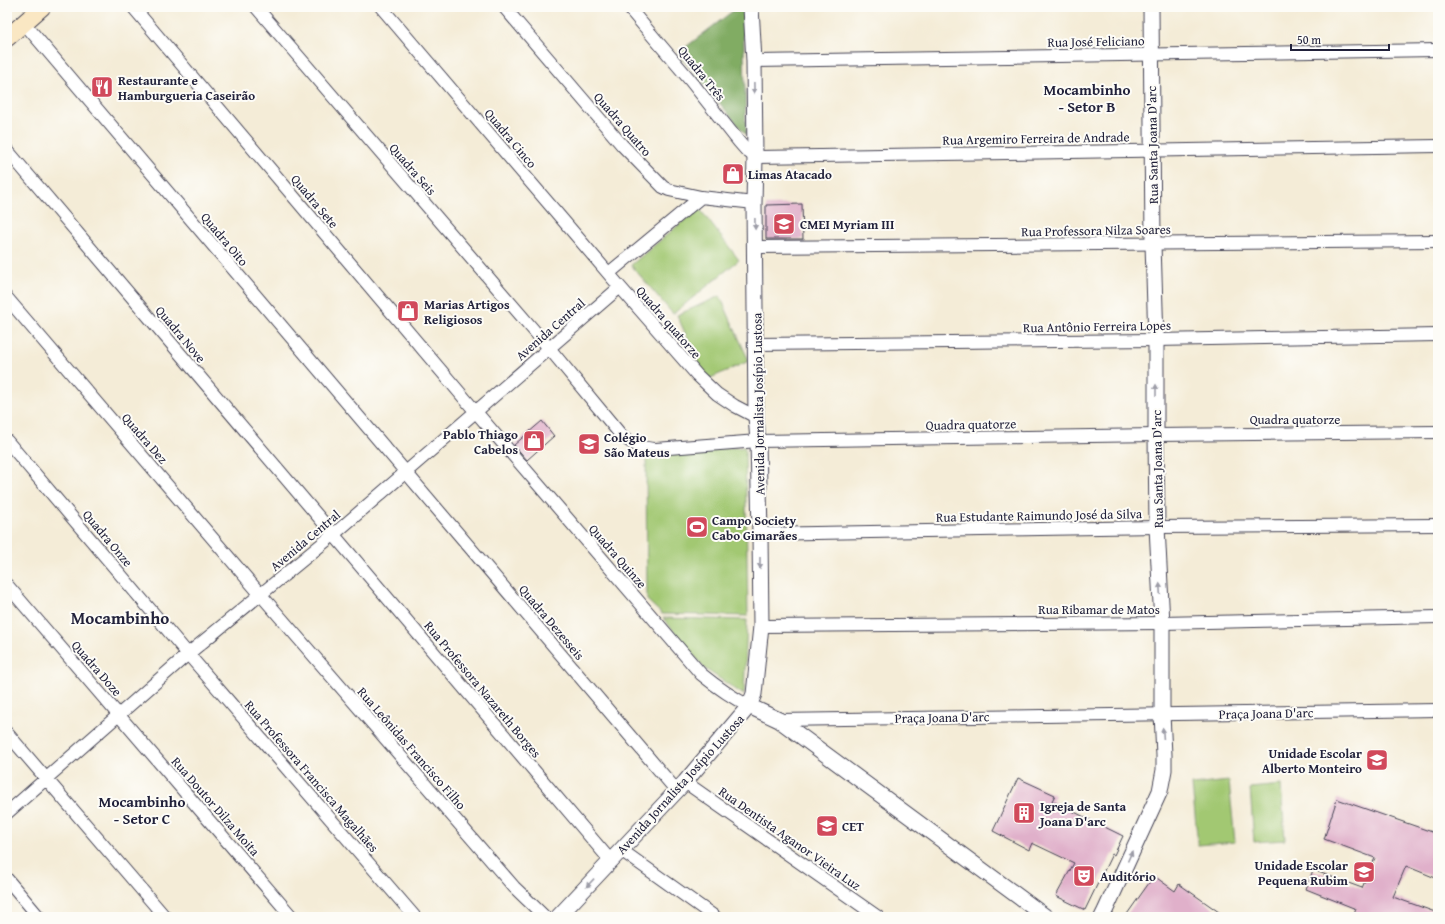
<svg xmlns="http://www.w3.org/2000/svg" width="1445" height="924" font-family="'Gentium Book Plus',serif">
<rect width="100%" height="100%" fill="#fdfcf7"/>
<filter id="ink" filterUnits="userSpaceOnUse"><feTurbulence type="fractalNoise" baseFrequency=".025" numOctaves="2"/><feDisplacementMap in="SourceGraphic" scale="8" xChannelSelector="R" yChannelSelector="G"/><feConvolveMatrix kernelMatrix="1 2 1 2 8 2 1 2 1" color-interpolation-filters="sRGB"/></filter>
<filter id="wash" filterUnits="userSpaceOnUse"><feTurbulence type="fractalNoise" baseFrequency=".012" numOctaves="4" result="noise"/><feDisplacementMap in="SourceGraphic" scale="16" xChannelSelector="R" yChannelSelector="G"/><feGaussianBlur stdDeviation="0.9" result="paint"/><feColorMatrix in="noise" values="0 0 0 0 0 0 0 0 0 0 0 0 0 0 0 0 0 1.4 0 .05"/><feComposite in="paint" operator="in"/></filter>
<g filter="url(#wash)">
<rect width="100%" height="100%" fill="#f4ecd7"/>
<path fill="#a2c872" stroke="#627556" d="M699,208L739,260L673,314L631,265Z
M720,296L749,361L706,380L677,315Z
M745,447L748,616L662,614L647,600L646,454Z
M663,618L747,620L744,695L704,668Z
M1229,781L1235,842L1198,845L1192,785Z
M1281,785L1285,840L1254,842L1250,788Z"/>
<path fill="#81ac64" stroke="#526750" d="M738,7H743L746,135L678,53Z"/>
<g id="blocks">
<path fill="#e0b0ca" d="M802,204L803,239H766V205Z
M542,421L554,436L527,460L514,445Z
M1018,778L1055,795L1052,801L1123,836L1114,855L1112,854L1085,910L1056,896L1074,863L1032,843L1029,850L993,831Z
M1337,799L1438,834V879L1406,866L1393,897L1438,913V917H1353L1356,909L1306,889L1313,870L1362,888L1375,858L1324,839Z
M1154,876L1175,891L1179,884L1226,917H1125Z"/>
</g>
</g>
<g filter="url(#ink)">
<use href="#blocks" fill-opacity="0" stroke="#424052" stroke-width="1"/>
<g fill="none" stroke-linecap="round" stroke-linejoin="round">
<g stroke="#424052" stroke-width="14">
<path id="minor" d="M133,7L476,412L701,674C717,687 731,697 749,706
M256,7L549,348L621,435C634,445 640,448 656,449L758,441L1156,435L1438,432
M381,7L620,287L697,375L717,394L735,406L756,417
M504,7L622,145L663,187L669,190L701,197L754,203
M628,7L690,80L739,142L746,150L755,157L1438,146
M24,23L676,790
M754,61L1438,50
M7,150L610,860
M755,247L1438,241
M609,273L701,197
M7,298L261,595L514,887L545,917
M756,344L1156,340L1438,335
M7,441L188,654L415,917
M760,534L1157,527L1438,525
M7,585L292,917
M761,626L1162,623L1438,617
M779,720L1438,710
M7,733L165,917
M685,782L878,917
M7,813L188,654L333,535L620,287
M621,850L715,917
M7,879L39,917"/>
</g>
<g stroke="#424052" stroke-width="17">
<path id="tertiary" d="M749,706L779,720L1046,917
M558,917L685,782L749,706L754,694L761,626L760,534L758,441L756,417L754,203L755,157L754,61L751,7
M1102,917L1105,911L1160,791L1164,770V755L1162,714V623L1157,527L1156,435V340L1153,244L1151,7"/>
</g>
<g stroke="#424052" stroke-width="19">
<path id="secondary" d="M7,38L42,7"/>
</g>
<use href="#minor" stroke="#fff" stroke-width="12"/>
<use href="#tertiary" stroke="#fff" stroke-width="15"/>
<use href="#secondary" stroke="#fae7c3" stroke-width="17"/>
</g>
<defs><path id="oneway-solid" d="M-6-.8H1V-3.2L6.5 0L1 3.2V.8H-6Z"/></defs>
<g fill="#9c9ca7">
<use href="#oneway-solid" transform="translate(754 88) rotate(89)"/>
<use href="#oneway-solid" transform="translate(755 224) rotate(89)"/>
<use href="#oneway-solid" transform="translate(1156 390) rotate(-90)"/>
<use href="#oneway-solid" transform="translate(760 563) rotate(90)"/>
<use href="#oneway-solid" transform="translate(1160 589) rotate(-93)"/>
<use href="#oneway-solid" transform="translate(1163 733) rotate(-94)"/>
<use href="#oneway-solid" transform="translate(1130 856) rotate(-66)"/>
<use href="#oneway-solid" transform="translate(590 883) rotate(133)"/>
</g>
</g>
<defs>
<g id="restaurant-square" transform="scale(1.15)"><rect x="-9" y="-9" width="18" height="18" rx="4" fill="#d1495b" stroke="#fdfcf7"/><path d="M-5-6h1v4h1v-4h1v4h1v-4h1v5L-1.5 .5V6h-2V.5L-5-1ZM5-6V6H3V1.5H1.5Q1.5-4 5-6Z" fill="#fff"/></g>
<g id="shop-square" transform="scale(1.15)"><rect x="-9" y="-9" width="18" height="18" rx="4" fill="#d1495b" stroke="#fdfcf7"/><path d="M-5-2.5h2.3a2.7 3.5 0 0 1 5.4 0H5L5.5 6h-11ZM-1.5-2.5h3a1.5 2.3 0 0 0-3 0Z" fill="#fff"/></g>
<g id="school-square" transform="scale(1.15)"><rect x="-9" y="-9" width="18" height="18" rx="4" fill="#d1495b" stroke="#fdfcf7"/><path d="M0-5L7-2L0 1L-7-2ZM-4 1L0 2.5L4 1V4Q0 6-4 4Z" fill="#fff"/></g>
<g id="stadium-square" transform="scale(1.15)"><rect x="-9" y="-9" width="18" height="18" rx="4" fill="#d1495b" stroke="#fdfcf7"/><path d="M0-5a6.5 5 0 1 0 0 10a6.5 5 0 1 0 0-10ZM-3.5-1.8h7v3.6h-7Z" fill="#fff"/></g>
<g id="building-square" transform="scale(1.15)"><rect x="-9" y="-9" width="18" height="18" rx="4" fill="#d1495b" stroke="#fdfcf7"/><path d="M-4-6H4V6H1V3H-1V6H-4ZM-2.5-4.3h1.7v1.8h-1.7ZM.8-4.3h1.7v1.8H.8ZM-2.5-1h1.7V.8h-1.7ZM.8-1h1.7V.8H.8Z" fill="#fff"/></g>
<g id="theatre-square" transform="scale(1.15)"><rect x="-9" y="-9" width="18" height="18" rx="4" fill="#d1495b" stroke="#fdfcf7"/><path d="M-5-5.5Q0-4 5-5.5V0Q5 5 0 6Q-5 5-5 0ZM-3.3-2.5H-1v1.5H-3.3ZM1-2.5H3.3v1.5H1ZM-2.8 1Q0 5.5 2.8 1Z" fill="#fff"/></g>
</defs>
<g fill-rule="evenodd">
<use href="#restaurant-square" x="102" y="87"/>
<use href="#shop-square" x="733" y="174"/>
<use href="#school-square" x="784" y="224"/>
<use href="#shop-square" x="408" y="311"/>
<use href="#shop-square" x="534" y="441"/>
<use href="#school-square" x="589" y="444"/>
<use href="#stadium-square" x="697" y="527"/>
<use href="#school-square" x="1377" y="760"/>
<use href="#building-square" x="1024" y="813"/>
<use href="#school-square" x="827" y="826"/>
<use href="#school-square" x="1364" y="872"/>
<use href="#theatre-square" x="1084" y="876"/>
</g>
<g text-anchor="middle" stroke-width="4" stroke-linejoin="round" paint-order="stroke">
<g font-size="13" fill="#22223b" stroke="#fdfcf7">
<text transform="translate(1096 41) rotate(-1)" y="5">Rua José Feliciano</text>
<text transform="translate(702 73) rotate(51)" y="5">Quadra Três</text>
<text transform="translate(623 124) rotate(49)" y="5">Quadra Quatro</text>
<text transform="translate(511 138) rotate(50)" y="5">Quadra Cinco</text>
<text transform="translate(1036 138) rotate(-1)" y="5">Rua Argemiro Ferreira de Andrade</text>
<text transform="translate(1152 145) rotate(-91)" y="5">Rua Santa Joana D'arc</text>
<text transform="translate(413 169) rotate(49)" y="5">Quadra Seis</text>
<text transform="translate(315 201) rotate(50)" y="5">Quadra Sete</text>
<text transform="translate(1096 230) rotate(-1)" y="5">Rua Professora Nilza Soares</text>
<text transform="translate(225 239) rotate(50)" y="5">Quadra Oito</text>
<text transform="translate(669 322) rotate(49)" y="5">Quadra quatorze</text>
<text transform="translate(1097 326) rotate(-1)" y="5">Rua Antônio Ferreira Lopes</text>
<text transform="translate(550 329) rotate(-41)" y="5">Avenida Central</text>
<text transform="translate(181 334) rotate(50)" y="5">Quadra Nove</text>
<text transform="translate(758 404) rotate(-91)" y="5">Avenida Jornalista Josípio Lustosa</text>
<text x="1295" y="424">Quadra quatorze</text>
<text transform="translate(971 424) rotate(-1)" y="5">Quadra quatorze</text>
<text transform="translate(145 438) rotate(49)" y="5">Quadra Dez</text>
<text transform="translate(1157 469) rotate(-91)" y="5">Rua Santa Joana D'arc</text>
<text transform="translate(1039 515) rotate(-1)" y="5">Rua Estudante Raimundo José da Silva</text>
<text transform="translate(108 538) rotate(50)" y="5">Quadra Onze</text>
<text transform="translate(305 540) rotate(-40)" y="5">Avenida Central</text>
<text transform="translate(618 556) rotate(49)" y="5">Quadra Quinze</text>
<text x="1099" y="614">Rua Ribamar de Matos</text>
<text transform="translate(552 622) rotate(50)" y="5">Quadra Dezesseis</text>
<text transform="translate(97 668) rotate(49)" y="5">Quadra Doze</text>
<text transform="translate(483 689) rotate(50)" y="5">Rua Professora Nazareth Borges</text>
<text transform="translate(1266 713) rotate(-1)" y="5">Praça Joana D'arc</text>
<text transform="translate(942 717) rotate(-1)" y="5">Praça Joana D'arc</text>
<text transform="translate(412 748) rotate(49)" y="5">Rua Leônidas Francisco Filho</text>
<text transform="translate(312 776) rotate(49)" y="5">Rua Professora Francisca Magalhães</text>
<text transform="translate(680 784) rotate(-48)" y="5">Avenida Jornalista Josípio Lustosa</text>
<text transform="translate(216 806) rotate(49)" y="5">Rua Doutor Dilza Moita</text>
<text transform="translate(790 838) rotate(35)" y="5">Rua Dentista Aganor Vieira Luz</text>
</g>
<g font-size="13" font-weight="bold" fill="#22223b" stroke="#fdfcf7" text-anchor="start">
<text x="118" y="85">Restaurante e<tspan x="118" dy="15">Hamburgueria Caseirão</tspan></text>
<text x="748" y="179">Limas Atacado</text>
<text x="800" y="229">CMEI Myriam III</text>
<text x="424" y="309">Marias Artigos<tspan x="424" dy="15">Religiosos</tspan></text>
<text x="518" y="439" text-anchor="end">Pablo Thiago<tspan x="518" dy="15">Cabelos</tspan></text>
<text x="604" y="442">Colégio<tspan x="604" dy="15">São Mateus</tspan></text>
<text x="712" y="525">Campo Society<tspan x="712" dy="15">Cabo Gimarães</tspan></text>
<text x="1362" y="758" text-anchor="end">Unidade Escolar<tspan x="1362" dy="15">Alberto Monteiro</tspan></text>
<text x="1040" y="811">Igreja de Santa<tspan x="1040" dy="15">Joana D'arc</tspan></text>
<text x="842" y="831">CET</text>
<text x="1348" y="870" text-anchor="end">Unidade Escolar<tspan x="1348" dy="15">Pequena Rubim</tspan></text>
<text x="1100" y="881">Auditório</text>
</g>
<g font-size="15" font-weight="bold" fill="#22223b" stroke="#fdfcf7">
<text x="1087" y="95">Mocambinho<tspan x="1087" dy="17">- Setor B</tspan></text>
<text x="142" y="807">Mocambinho<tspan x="142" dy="17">- Setor C</tspan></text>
</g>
<g font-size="17" font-weight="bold" fill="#22223b" stroke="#fdfcf7">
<text x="120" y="624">Mocambinho</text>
</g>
</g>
<rect width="1445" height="924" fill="none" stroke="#fdfcf7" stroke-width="24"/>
<path d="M1291 44v6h98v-6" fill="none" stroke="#22223b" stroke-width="2"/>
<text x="1297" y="44" font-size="12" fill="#22223b" stroke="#fdfcf7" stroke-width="3" paint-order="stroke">50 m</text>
</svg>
